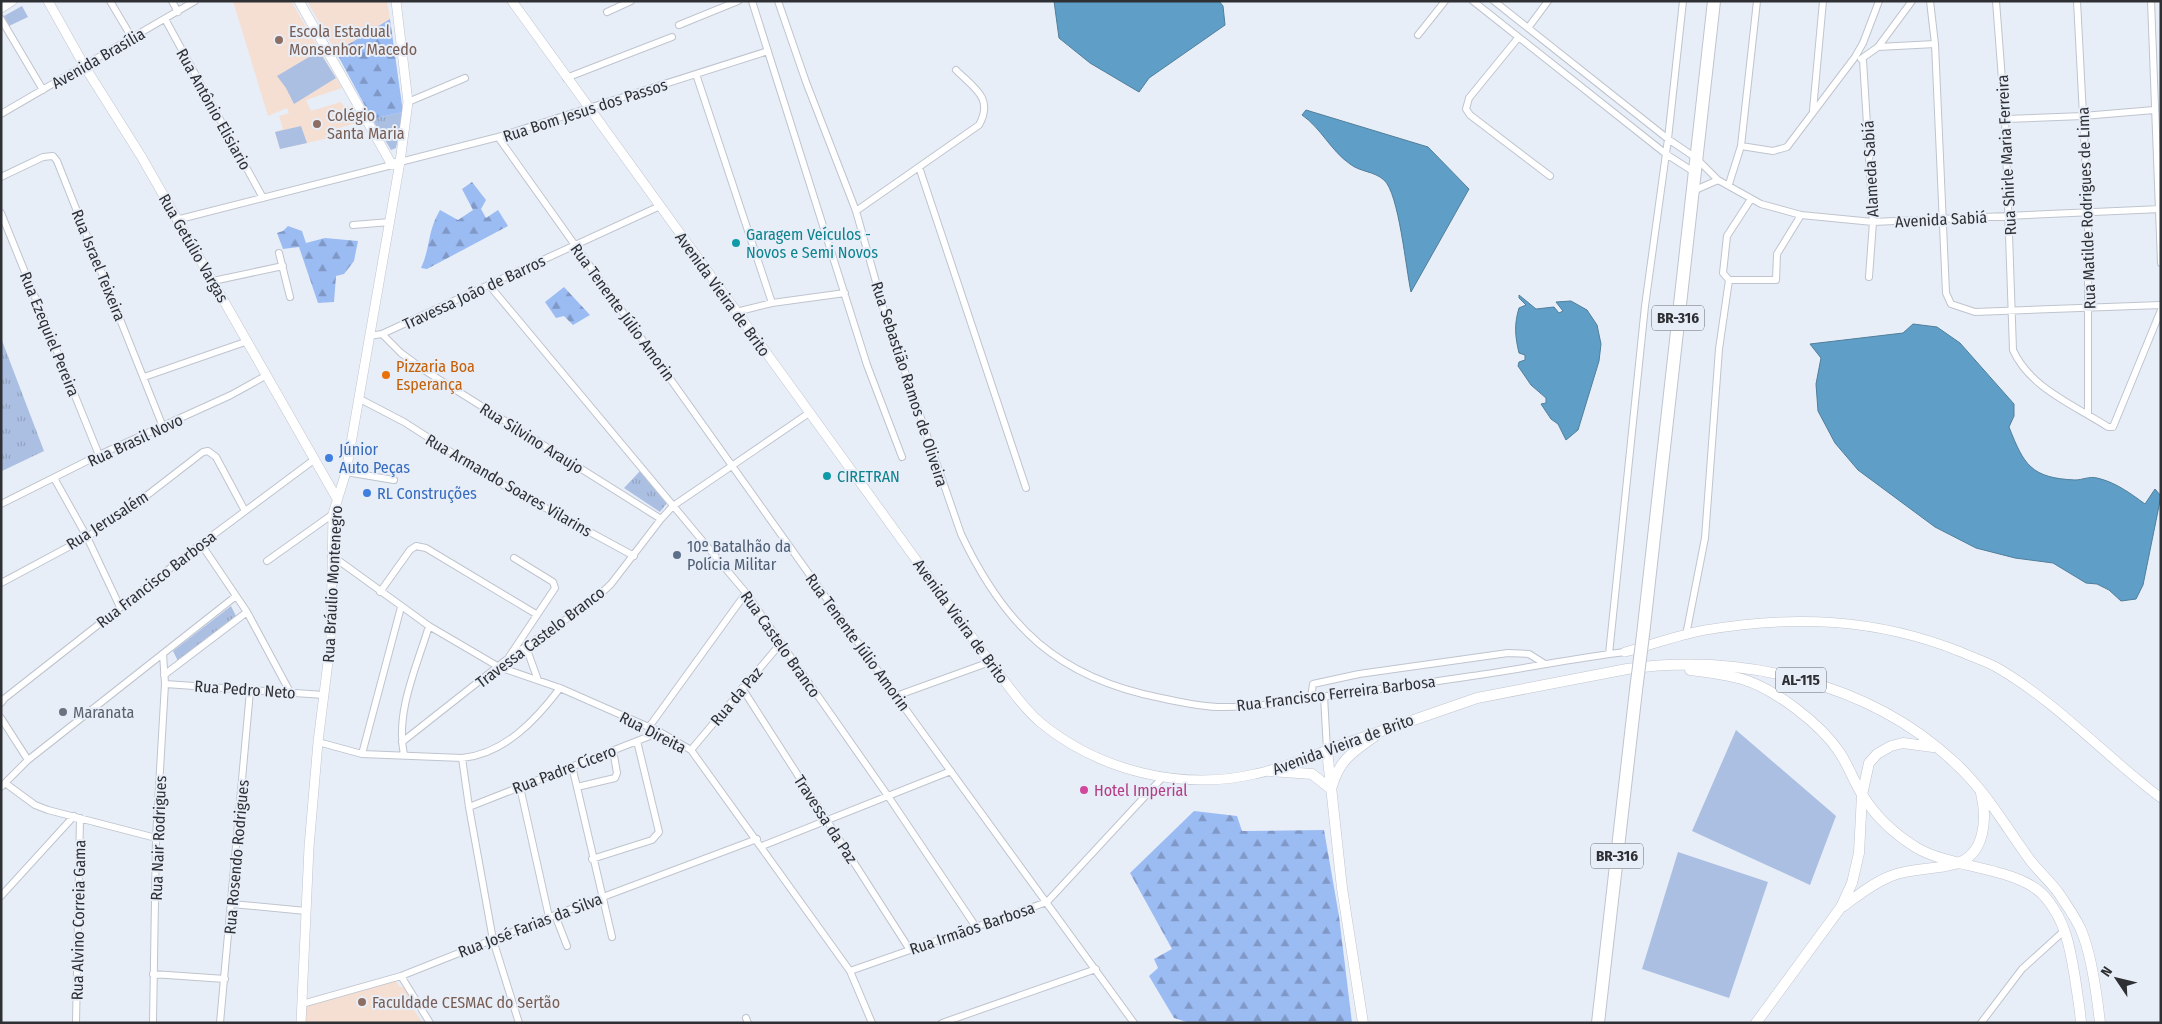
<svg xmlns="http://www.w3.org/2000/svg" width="2162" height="1024" font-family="'Fira Sans Condensed',sans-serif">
<defs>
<pattern id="grass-tufts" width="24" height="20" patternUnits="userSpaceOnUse" patternTransform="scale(1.25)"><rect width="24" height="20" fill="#abbfe2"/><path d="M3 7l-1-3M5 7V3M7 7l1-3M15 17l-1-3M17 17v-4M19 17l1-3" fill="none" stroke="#93a4c2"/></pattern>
<pattern id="forest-firs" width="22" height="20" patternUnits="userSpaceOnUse" patternTransform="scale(1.25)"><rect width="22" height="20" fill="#9bbbf3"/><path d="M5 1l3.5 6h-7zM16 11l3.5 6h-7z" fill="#7f98c6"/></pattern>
</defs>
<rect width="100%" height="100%" fill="#e8eef8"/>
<path fill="#f5dfd2" d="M233,1H291L342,88L306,100L311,111L341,102L345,107L348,106L357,123L328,131L329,138L280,149L275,132L283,129L279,116L289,113L287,108L268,116Z
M307,1H387L390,19L336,52Z
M395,979L399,986L406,988L409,997L406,999L423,1023H305V1004Z"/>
<path fill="url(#grass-tufts)" d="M403,112L396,148L391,150L372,119Z
M1,338L44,451L2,471L1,469Z
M640,471L667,503L660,512L624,488Z
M231,606L236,616L178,661L173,651Z"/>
<path fill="url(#forest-firs)" d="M390,19L403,112L372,119L336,52Z
M472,182L486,200L481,209L486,218L498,210L508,226L427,269L421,268C431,246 427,232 440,210L458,220L473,210L462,189Z
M288,226L302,231L306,243L325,238L358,241L354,261L344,274L336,276L334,302L318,303L299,247L283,249L277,233L283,231Z
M564,287L590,315L573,325L564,316L556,318L545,302Z
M1194,811L1237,816L1242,831L1324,830L1339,916L1352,1023H1190L1174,1018L1149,976L1158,968L1154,959L1172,949L1130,873Z"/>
<path fill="#abbfe2" d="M22,6L28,17L9,26L4,16Z
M319,51L336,78L294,104L286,88L277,76Z
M301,126L307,143L280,149L275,132Z
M1736,730L1836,816L1810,885L1692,831Z
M1678,852L1768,882L1729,998L1642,969Z"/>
<path fill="#5f9fc7" stroke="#507e9b" d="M1054,1H1219L1223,6L1225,25L1149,78L1139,92L1090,63L1059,38Z
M1306,110L1428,147L1469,189L1411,292C1406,270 1399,193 1384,180C1374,171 1360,172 1350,164C1331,151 1321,128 1302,115Z
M1519,295L1536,309L1554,307L1559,313L1563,311L1556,302L1571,301L1587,310L1597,325L1601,344L1599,361L1578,430L1566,440L1558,424L1551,419L1541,404L1546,403V398L1531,385L1518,366L1519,362L1525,360V355L1519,353C1515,336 1514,325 1519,308L1526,305L1519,298Z
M1913,324L1937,327L1960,343L2014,404V416L2009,427C2024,465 2031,478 2075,480C2082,480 2090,476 2097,478C2115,482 2130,493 2145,504L2155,489L2161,496L2143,585L2136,599L2121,601L2109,590L2097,584L2086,583L2053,563L2015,558L1976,548L1935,527L1858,470L1835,443L1818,411L1816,384L1821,358L1810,344L1903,333Z"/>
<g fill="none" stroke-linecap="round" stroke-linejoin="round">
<g stroke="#bfc4ce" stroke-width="8">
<path id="street" d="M110,1L132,38
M172,1L178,12
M752,1L867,365L902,457
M778,1L806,82L856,211L885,314L961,534C1005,627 1058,678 1161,698C1179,702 1198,706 1217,707C1263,708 1310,698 1356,692C1395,687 1433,682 1472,676C1523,669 1574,658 1625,652
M1473,1L1666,154L1694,172
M1494,1L1668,139L1696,158L1718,180
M1930,1L1935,44L1946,293L1951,304L1975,312L2161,305
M1996,1L2005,119L2013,350C2030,388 2074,405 2108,427H2113L2161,310
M2077,1L2088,211V414
M2151,1L2161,263
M607,12L631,1
M1,19L43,90
M165,19L263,198
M679,25L738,1
M1528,28L1548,1
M1418,35L1445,1
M1518,38L1469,98L1466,109L1470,115L1550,176
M1878,47L1935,44
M1861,59L1878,47L1912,1
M1863,60L1873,222L1869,277
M696,74L772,303
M566,78L672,37
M408,102L465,78
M1813,110L1823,1
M1,114L195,1
M2005,119L2083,116L2154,110
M498,137L896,696L1134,1023
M1741,146L1773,151L1787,147L1855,57L1863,43L1879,1
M400,162L498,137L768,51
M919,167L1026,488
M1,177L43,157L53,156L57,161L163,427
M1729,184L1741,146L1757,1
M1693,191L1718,180L1761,204L1801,215L1873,222L2161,209
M856,211L979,125C994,98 974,88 956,70
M1,213L99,455
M176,220L392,165
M353,225L390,222
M279,253L290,297
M1729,280H1776L1777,254L1801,215
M1729,280L1723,273L1727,236L1751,199
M213,281L283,266
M489,285L746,593L888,796L976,927
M736,312L772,303L845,293
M382,334L401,353L424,370L661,519
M369,336L382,334L660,206
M144,377L248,341
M358,398L404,422L496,481L634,556
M346,472L394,480
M54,478L87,537L120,607
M1,504L99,455L231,395L267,375
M201,544L247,612L290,692
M331,555L429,626L499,667L560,688L660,732L691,750L850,971L872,1023
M267,561L333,514
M1,583L87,537L128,510L203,452L208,451L216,457L245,511
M380,592L410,550L416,546L426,548L536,614
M1686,635L1705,538L1719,349L1729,280
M526,647L538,680
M1609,654L1645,306L1668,139L1683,1
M509,657L555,588L553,582L514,558
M164,675L247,612
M165,684L324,695
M742,688L910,950
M896,696L990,662
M1324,696L1327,750
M1311,698L1313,684L1359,674L1508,653L1529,654L1545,664
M1,703L5,698L201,544L315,459
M1,718L28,760
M649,727L746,593
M318,742L362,754L462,758C504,754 536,720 560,688
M402,742L506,660L593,601L611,584L661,519L673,506L809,413
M691,750L781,643
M362,754L401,607
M404,755C395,712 417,666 429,626
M462,758L469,807L493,940L519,1023
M572,766L612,937
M5,783L35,805L48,810L156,838
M1,787L28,760L236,596
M520,787L549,917
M577,787L615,778L617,773L613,750
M469,807L660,732
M762,846L951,771
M592,859L652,840L659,832L637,741
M1,896L74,816
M232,904L306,911
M555,915L567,946
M850,971L1047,902L1162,778
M153,974L225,979
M401,976L430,1023
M302,1004L401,976L555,915L757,839
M746,1018L748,1023
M76,1023L80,818
M153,1023L156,838L165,684L163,654
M220,1023L250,691
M942,1023L1096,969
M1981,1023L2022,969L2065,930"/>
</g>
<g stroke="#bfc4ce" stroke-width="10">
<path id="secondary" d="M48,1L85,67L141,156L336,497
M299,1L392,165L400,162
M512,1L990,662C1006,682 1021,706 1041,723C1100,771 1181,791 1255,774C1280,769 1303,759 1327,750
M1,8L12,1
M1625,652C1651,645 1678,635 1705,630C1794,615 1876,618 1961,652C1972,657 1985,661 1996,667C2057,702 2105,756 2161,798
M301,1023L309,847L318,742L331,638L333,514L346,472L400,162L408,102L396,1"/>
</g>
<g stroke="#bfc4ce" stroke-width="11">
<path id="primary" d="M1690,670C1707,672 1724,674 1742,679C1775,689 1821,724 1840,753C1849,767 1854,782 1863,796C1876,817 1896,835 1917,848C1953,869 2021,867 2046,898C2066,922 2070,948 2075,978C2077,993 2080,1008 2081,1023
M1269,771L1312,774L1331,789
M1332,786C1340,759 1353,752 1375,736
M1842,907C1857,896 1873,883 1891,876C1911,868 1934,870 1955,864C1986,855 1987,818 1981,793
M1363,1023L1342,888L1327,750L1477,698L1627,669C1740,653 1869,682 1954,762C1986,791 2005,826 2030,860C2039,872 2051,882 2060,895C2067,906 2076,918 2081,930C2092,955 2097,996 2100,1023
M1756,1023L1841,907L1852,883L1859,853L1862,795L1869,763L1877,754L1891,746L1903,743L1933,747"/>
</g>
<g stroke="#bfc4ce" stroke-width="14">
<path id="highway" d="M1643,635L1714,1
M1598,1023L1636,690"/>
</g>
<use href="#street" stroke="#fff" stroke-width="6"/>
<use href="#secondary" stroke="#fff" stroke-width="9"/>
<use href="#primary" stroke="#fff" stroke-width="10"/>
<use href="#highway" stroke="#fff" stroke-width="12"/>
<g stroke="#bfc4ce" stroke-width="14" stroke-linecap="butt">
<path id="highway-bridge" d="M1636,690L1643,635"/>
</g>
<use href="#highway-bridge" stroke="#fff" stroke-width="12"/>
</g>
<g fill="#8d6e63" stroke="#e8eef8" stroke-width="2">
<circle cx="279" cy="40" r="5"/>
<circle cx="317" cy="124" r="5"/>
<circle cx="362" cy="1002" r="5"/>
</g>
<g fill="#0f9aa8" stroke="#e8eef8" stroke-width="2">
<circle cx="736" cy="243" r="5"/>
<circle cx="827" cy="476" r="5"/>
</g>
<circle fill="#e8710a" stroke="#e8eef8" stroke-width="2" cx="386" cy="375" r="5"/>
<g fill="#3f7fe0" stroke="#e8eef8" stroke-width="2">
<circle cx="329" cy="458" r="5"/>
<circle cx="367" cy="493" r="5"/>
</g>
<circle fill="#5c6f8a" stroke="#e8eef8" stroke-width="2" cx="677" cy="555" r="5"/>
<circle fill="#6b7280" stroke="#e8eef8" stroke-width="2" cx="63" cy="712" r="5"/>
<circle fill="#d1479c" stroke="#e8eef8" stroke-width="2" cx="1084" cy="790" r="5"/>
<g text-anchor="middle" stroke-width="4" stroke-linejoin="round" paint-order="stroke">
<g fill="#e8eef8" stroke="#66696f" stroke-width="1">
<rect x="1652" y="305.5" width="52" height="25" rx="4"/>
<rect x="1776" y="667.5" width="50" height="25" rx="4"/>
<rect x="1591" y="843.5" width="52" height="25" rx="4"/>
</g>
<g font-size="15" font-weight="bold" fill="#2e3034">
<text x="1678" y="323">BR-316</text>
<text x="1801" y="685">AL-115</text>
<text x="1617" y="861">BR-316</text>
</g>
<g font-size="16" fill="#785e54" stroke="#e8eef8" text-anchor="start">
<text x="289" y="37">Escola Estadual<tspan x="289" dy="18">Monsenhor Macedo</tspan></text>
<text x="327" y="121">Colégio<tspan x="327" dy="18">Santa Maria</tspan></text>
<text x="372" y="1008">Faculdade CESMAC do Sertão</text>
</g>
<g font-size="16" fill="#2e3034" stroke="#e8eef8">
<text transform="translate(98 58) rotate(-30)" y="6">Avenida Brasília</text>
<text transform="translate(214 109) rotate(61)" y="6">Rua Antônio Elisiario</text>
<text transform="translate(585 110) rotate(-18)" y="6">Rua Bom Jesus dos Passos</text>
<text transform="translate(2006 155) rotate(-93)" y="6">Rua Shirle Maria Ferreira</text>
<text transform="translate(1870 169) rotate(-93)" y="6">Alameda Sabiá</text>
<text transform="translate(2086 208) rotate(-92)" y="6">Rua Matilde Rodrigues de Lima</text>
<text transform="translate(1941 219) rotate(-3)" y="6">Avenida Sabiá</text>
<text transform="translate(194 248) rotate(60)" y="6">Rua Getúlio Vargas</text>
<text transform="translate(99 265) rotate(68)" y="6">Rua Israel Teixeira</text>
<text transform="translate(474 292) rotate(-25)" y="6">Travessa João de Barros</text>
<text transform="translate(723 294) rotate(54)" y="6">Avenida Vieira de Brito</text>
<text transform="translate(623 312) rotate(54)" y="6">Rua Tenente Júlio Amorin</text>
<text transform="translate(50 334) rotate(68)" y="6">Rua Ezequiel Pereira</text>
<text transform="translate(910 384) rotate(72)" y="6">Rua Sebastião Ramos de Oliveira</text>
<text transform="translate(532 438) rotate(32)" y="6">Rua Silvino Araujo</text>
<text transform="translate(135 440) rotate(-25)" y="6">Rua Brasil Novo</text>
<text transform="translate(509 485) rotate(30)" y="6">Rua Armando Soares Vilarins</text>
<text transform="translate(107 520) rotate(-33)" y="6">Rua Jerusalém</text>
<text transform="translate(156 579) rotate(-38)" y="6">Rua Francisco Barbosa</text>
<text transform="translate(332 584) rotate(-87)" y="6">Rua Bráulio Montenegro</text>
<text transform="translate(961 621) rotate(54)" y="6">Avenida Vieira de Brito</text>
<text transform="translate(540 637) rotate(-37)" y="6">Travessa Castelo Branco</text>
<text transform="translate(858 642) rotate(54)" y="6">Rua Tenente Júlio Amorin</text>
<text transform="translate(781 644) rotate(55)" y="6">Rua Castelo Branco</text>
<text transform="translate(245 689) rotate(4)" y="6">Rua Pedro Neto</text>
<text transform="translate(1336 693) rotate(-7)" y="6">Rua Francisco Ferreira Barbosa</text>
<text transform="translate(736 696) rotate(-50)" y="6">Rua da Paz</text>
<text transform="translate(653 732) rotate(27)" y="6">Rua Direita</text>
<text transform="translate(1343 744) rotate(-20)" y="6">Avenida Vieira de Brito</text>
<text transform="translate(564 769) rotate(-21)" y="6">Rua Padre Cícero</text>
<text transform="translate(826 819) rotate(57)" y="6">Travessa da Paz</text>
<text transform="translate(158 838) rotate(-88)" y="6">Rua Nair Rodrigues</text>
<text transform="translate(236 857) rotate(-85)" y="6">Rua Rosendo Rodrigues</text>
<text transform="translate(78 920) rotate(-89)" y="6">Rua Alvino Correia Gama</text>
<text transform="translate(530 925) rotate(-21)" y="6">Rua José Farias da Silva</text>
<text transform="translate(972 928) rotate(-19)" y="6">Rua Irmãos Barbosa</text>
</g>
<g font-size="16" fill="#0d838f" stroke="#e8eef8" text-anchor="start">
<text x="746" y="240">Garagem Veículos -<tspan x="746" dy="18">Novos e Semi Novos</tspan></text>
<text x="837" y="482">CIRETRAN</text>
</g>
<g font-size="16" fill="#c56008" stroke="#e8eef8" text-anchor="start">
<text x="396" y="372">Pizzaria Boa<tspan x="396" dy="18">Esperança</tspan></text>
</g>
<g font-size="16" fill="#366cbe" stroke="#e8eef8" text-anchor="start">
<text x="339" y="455">Júnior<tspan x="339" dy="18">Auto Peças</tspan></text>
<text x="377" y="499">RL Construções</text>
</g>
<g font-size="16" fill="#4e5e75" stroke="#e8eef8" text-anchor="start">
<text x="687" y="552">10º Batalhão da<tspan x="687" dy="18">Polícia Militar</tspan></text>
</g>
<g font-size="16" fill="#5b616d" stroke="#e8eef8" text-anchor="start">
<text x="73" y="718">Maranata</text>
</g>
<g font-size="16" fill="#b23c85" stroke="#e8eef8" text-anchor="start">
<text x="1094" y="796">Hotel Imperial</text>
</g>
</g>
<rect width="2162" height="1024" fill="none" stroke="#2e3034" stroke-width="5"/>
<g transform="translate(2117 979) rotate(305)" stroke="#e8eef8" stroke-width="4" paint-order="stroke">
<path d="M0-4L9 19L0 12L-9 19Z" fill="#2e3034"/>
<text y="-8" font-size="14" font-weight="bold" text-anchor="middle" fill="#2e3034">N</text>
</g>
</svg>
